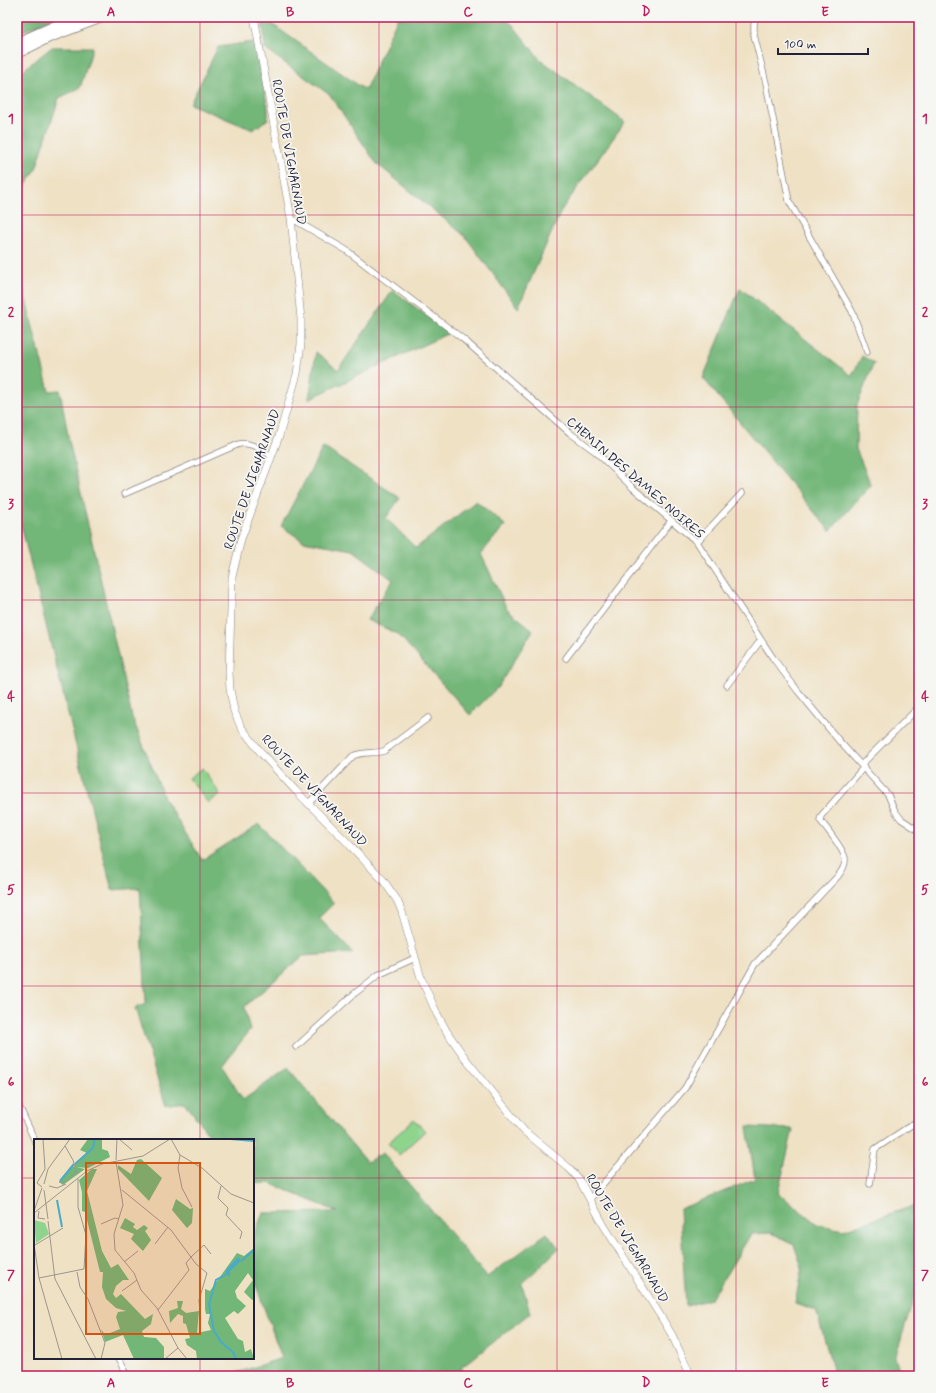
<svg xmlns="http://www.w3.org/2000/svg" width="936" height="1393" font-family="Mynerve,sans-serif">
<rect width="100%" height="100%" fill="#f6f6f2"/>
<filter id="ink" filterUnits="userSpaceOnUse"><feTurbulence type="fractalNoise" baseFrequency=".025" numOctaves="2"/><feDisplacementMap in="SourceGraphic" scale="8" xChannelSelector="R" yChannelSelector="G"/><feConvolveMatrix kernelMatrix="1 2 1 2 8 2 1 2 1" color-interpolation-filters="sRGB"/></filter>
<filter id="wash" filterUnits="userSpaceOnUse"><feTurbulence type="fractalNoise" baseFrequency=".012" numOctaves="4" result="noise"/><feDisplacementMap in="SourceGraphic" scale="16" xChannelSelector="R" yChannelSelector="G"/><feGaussianBlur stdDeviation="0.9" result="paint"/><feColorMatrix in="noise" values="0 0 0 0 0 0 0 0 0 0 0 0 0 0 0 0 0 1.4 0 .05"/><feComposite in="paint" operator="in"/></filter>
<g filter="url(#wash)">
<rect width="100%" height="100%" fill="#efe1c4"/>
<path fill="#8ed48d" stroke="#587b64" d="M202,768L220,794L208,803L189,778Z
M414,1119L425,1131L399,1155L388,1143Z"/>
<path fill="#72b678" stroke="#4a6c5a" d="M17,17H54L17,34Z
M262,17L365,90L398,17H502L512,24L540,59L625,122L562,209L518,308L465,236L376,163L330,95L265,49Z
M253,42L268,107V119L253,130L190,104L218,47Z
M52,47H93L80,88L59,98L36,169L17,200V75Z
M17,264L49,391L60,390L69,441L132,717L165,800L202,860L259,824L334,903L319,918L353,953L303,956L244,1007L250,1030L222,1066L243,1100L288,1068L367,1162L383,1153L487,1277L547,1233L559,1248L522,1284L530,1313L461,1368L463,1376H227L282,1358L253,1277V1238L263,1213L338,1212L269,1183L253,1184V1140H213L185,1103L166,1106L135,1008L146,1004L140,888L112,890L17,509Z
M740,288L852,376L862,356L874,363L857,405L856,449L871,485L830,531L703,378Z
M393,290L449,333L309,399L316,352L338,370Z
M323,447L400,498L386,518L416,548L476,501L505,525L481,554L507,609L533,630L498,687L470,715L398,634L367,620L393,580L353,550L303,541L281,526Z
M747,1127L793,1129L778,1193L817,1224L843,1230L919,1204V1281L895,1358L901,1376H835L816,1310L795,1303L802,1267L794,1245L772,1233L751,1234L711,1299L686,1306L680,1209L755,1179Z"/>
</g>
<g filter="url(#ink)">
<g fill="none" stroke-linecap="round" stroke-linejoin="round">
<g stroke="#888280" stroke-width="7">
<path id="minor" d="M755,17L754,25V35L766,83L789,201L852,311L867,352
M291,218L346,250L463,339L570,433L596,452L633,488L697,542L773,658L797,690L840,742L888,795L895,811L901,819L919,831
M124,494L239,444C251,441 262,451 272,456
M697,542L742,493
M566,658L671,521
M727,685L761,640
M861,765L919,707
M308,804L353,756C362,751 374,754 384,751L428,718
M296,1047L354,994L378,975L415,958
M17,1102L35,1141
M870,1184L875,1149L919,1120
M590,1199L685,1088L755,964L838,876C842,871 846,865 845,858C843,848 827,829 820,820L821,816L864,767
M119,1358L128,1376"/>
</g>
<g stroke="#888280" stroke-width="8">
<path id="tertiary" d="M254,17L291,218L301,319V344L297,374L279,436L241,539L232,577L229,673L230,689L234,711L241,727L262,754L295,790L345,840L383,880L397,900L402,912L421,978L437,1014L447,1032L468,1062L524,1131L569,1168L579,1179L603,1224L663,1320L672,1335L691,1376"/>
</g>
<g stroke="#888280" stroke-width="12">
<path id="motorway" d="M17,43L76,17
M17,53L49,37L102,17"/>
</g>
<use href="#minor" stroke="#fff" stroke-width="5.5"/>
<use href="#tertiary" stroke="#fff" stroke-width="7"/>
<use href="#motorway" stroke="#fff" stroke-width="10"/>
</g>
</g>
<path fill="none" stroke="#c2185b" stroke-width="1" stroke-opacity="0.55" d="M200,17V1140M379,17V1376M557,17V1376M736,17V1376M17,215H919M17,407H919M17,600H919M17,793H919M17,986H919M17,1178H35M253,1178H919M200,1358V1376"/>
<g text-anchor="middle" stroke-width="3.5" stroke-linejoin="round" paint-order="stroke">
<g font-size="13" fill="#22223b" stroke="#f6f6f2">
<text transform="translate(290 152) rotate(80)" y="5">ROUTE DE VIGNARNAUD</text>
<text transform="translate(636 477) rotate(41)" y="5">CHEMIN DES DAMES NOIRES</text>
<text transform="translate(251 479) rotate(-71)" y="5">ROUTE DE VIGNARNAUD</text>
<text transform="translate(315 790) rotate(47)" y="5">ROUTE DE VIGNARNAUD</text>
<text transform="translate(628 1238) rotate(59)" y="5">ROUTE DE VIGNARNAUD</text>
</g>
</g>
<g transform="translate(34 1139)">
<rect width="220" height="220" fill="#efe1c4"/>
<path d="M0,81L11,84L15,95L2,104Z" fill="#8ed48d"/>
<path d="M54,0H68V10L74,12L76,18L54,29L41,28V25L53,14L46,11ZM107,20L128,39L115,62L84,30V26L97,35L103,21ZM37,27L51,30L29,46L25,43ZM58,30H63L53,52L68,112L77,129L84,125L95,141H89L82,147L79,155L82,159L87,155L111,180L119,175L117,185L108,192L110,198L122,199L130,208V220H100L89,196L71,203L67,190L71,196L86,190L82,178L84,173L92,172L82,169L72,160L68,148L69,133H66L51,73L48,72V53L45,41ZM142,60L156,70L159,69L158,84L153,89L138,71ZM91,79L101,85L99,88L103,91L110,86L114,89L111,92L117,101L109,112L97,100L100,95L86,89ZM220,109V160L218,161L210,153L219,141L214,134L201,152L203,159L212,167L204,175L200,172L191,179L204,200L209,202L211,213L217,210L220,220H163L162,212L153,206L151,200L156,199L152,185L149,184V177L144,175L136,184L135,172L144,169L143,162H149L147,170L152,174L165,172L163,194L177,191L174,184L176,175H172L171,170V150L176,152L203,114L210,117Z" fill="#72b678"/>
<path d="M204,118L207,122L196,132V137L191,136L192,131Z" fill="#4aaac9"/>
<path fill="none" stroke="#4aaac9" stroke-width="2" d="M196,0L220,2M41,25L59,9L61,0M26,42L40,25M23,61L28,88M207,122L220,111M191,136L182,141L175,165L180,192L187,203L199,213L202,220"/>
<path fill="none" stroke="#9d958d" stroke-width="1" d="M85,0L98,11M137,0L146,16L168,29L197,55L220,64M31,7L39,21L43,35M146,16L144,29L148,49L158,68M82,21L83,0M82,23L89,66L80,95L81,111L100,134L107,151L123,169L144,209L153,220M25,43H31L42,33M10,45L14,30L36,0M15,47L23,49L32,45M187,47L184,59L194,69L192,76L208,93L206,100M8,48L3,44L11,30L9,0M10,51L14,80M88,51L137,91L162,125L173,134L165,161L166,174M0,72L8,49M5,72L4,79L11,80M0,74L53,32L68,25L109,17L136,0M14,82L21,140L62,220M67,85L81,79L85,80M0,105L5,139L28,220M121,105L134,88M1,106L29,89M157,118L170,106L177,115M90,123L104,112M43,133L46,148L54,160L71,204L67,220M5,139L50,130L52,96L44,68V40M88,152L103,141M124,171L155,131L152,124L157,118M131,220L144,209"/>
<path fill="#d45411" fill-opacity="0.15" stroke="#d45411" stroke-width="2" d="M52,24H166V195H52Z"/>
<rect width="220" height="220" fill="none" stroke="#22223b" stroke-width="2"/>
</g>
<rect width="936" height="1393" fill="none" stroke="#f6f6f2" stroke-width="44"/>
<path d="M778 48v6h90v-6" fill="none" stroke="#22223b" stroke-width="2"/>
<text x="784" y="48" font-size="12" fill="#22223b" stroke="#f6f6f2" stroke-width="3" paint-order="stroke">100 m</text>
<rect x="22" y="22" width="892" height="1349" fill="none" stroke="#c2185b" stroke-width="1.5"/>
<g font-size="13" text-anchor="middle" font-weight="bold" fill="#c2185b">
<text x="111" y="16">A</text>
<text x="290" y="16">B</text>
<text x="468" y="16">C</text>
<text x="646" y="16">D</text>
<text x="825" y="16">E</text>
<text x="11" y="123">1</text>
<text x="925" y="123">1</text>
<text x="11" y="316">2</text>
<text x="925" y="316">2</text>
<text x="11" y="508">3</text>
<text x="925" y="508">3</text>
<text x="11" y="701">4</text>
<text x="925" y="701">4</text>
<text x="11" y="894">5</text>
<text x="925" y="894">5</text>
<text x="11" y="1086">6</text>
<text x="925" y="1086">6</text>
<text x="11" y="1279">7</text>
<text x="925" y="1279">7</text>
<text x="111" y="1387">A</text>
<text x="290" y="1387">B</text>
<text x="468" y="1387">C</text>
<text x="646" y="1387">D</text>
<text x="825" y="1387">E</text>
</g>
</svg>
